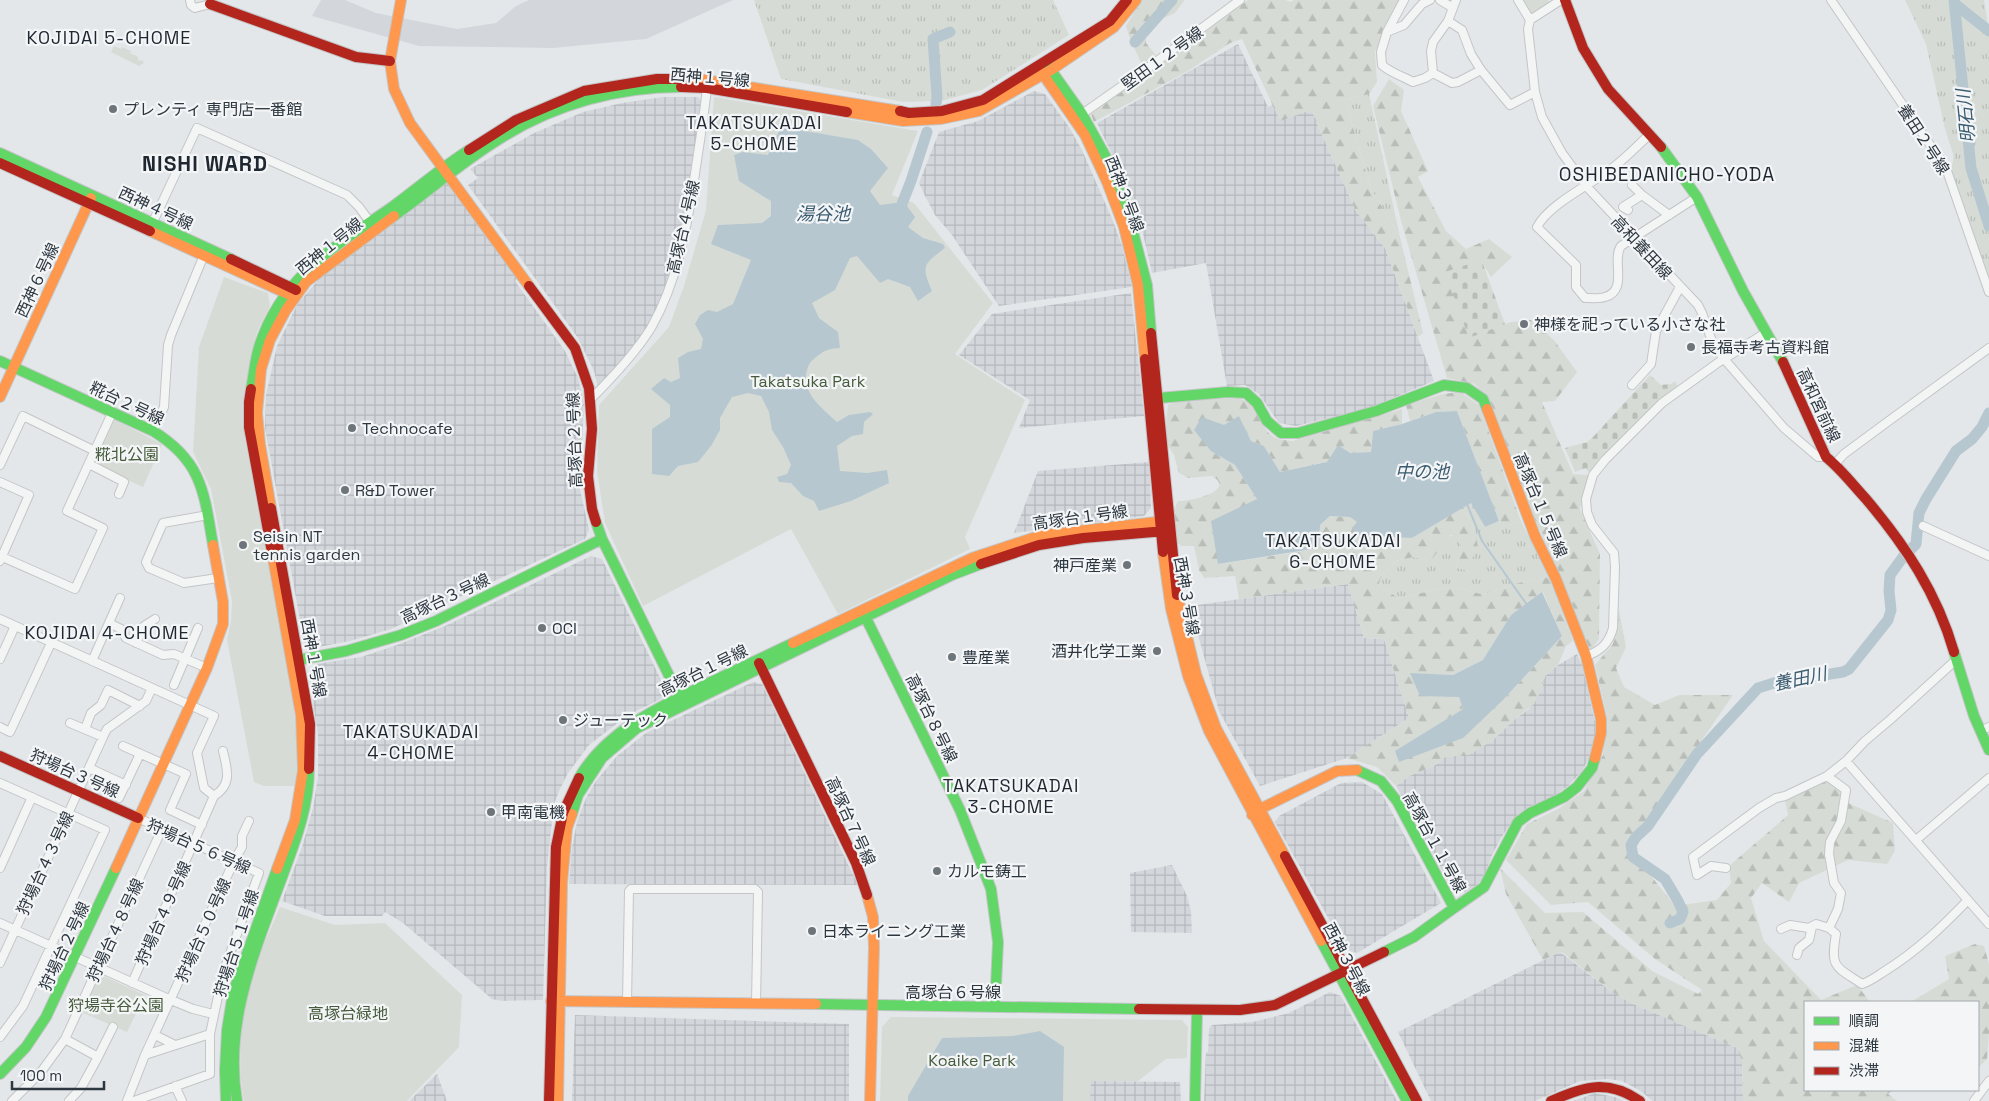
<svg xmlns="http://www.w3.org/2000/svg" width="1989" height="1101" font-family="'Space Grotesk','Noto Sans JP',sans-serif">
<defs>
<pattern id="industrial-grid" width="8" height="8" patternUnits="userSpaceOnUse" patternTransform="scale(1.25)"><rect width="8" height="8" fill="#d3d7db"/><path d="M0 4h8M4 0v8" fill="none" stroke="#b5b9bd"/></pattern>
<pattern id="grass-tufts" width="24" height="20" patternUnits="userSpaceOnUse" patternTransform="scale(1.25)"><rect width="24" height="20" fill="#d6dcd5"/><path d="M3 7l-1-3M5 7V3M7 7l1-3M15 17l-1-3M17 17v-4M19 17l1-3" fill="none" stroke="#b8bdb8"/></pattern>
<pattern id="forest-firs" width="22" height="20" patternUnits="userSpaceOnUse" patternTransform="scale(1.25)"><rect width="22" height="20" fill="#d6dcd5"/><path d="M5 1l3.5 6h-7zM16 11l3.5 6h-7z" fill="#b8bdb8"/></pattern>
<pattern id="cemetery-stones" width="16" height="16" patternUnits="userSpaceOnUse" patternTransform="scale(1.25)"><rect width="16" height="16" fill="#d6dcd5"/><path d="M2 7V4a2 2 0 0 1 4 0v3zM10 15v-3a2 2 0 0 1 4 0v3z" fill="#b8bdb8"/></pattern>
</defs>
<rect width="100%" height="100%" fill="#e4e7e9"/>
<path fill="#d3d7db" d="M321,0H345L376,13L457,29L496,23L516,6L529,0H733L646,39L553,48L419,46L312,16Z"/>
<path fill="url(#industrial-grid)" d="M1238,44L1268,107L1273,105L1280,120L1311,110L1356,211L1385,248L1434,381L1369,408L1296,426L1279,423L1259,394L1245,385L1227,386L1206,263L1152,273L1141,225L1124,179L1097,123Z
M1034,91L1045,94L1069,127L1082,150L1113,221L1122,246L1132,287L999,306L952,235L935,215L923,192L919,183L939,132L978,121Z
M663,97H698L703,102L687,232L648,333L599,391L594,371L578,338L468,185L478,178L470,169L534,133L583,112L622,103Z
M449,179L519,278L515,281L565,351L578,378L584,403L580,490L589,529L585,539L391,629L350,641L313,648L304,642L265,428L266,395L277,346L298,303L321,277Z
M1131,293L1144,416L1019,428L1030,400L959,355L992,314Z
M1149,462L1151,508L1144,516L1014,533L1038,471Z
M591,556L602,559L665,688L661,699L628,715L589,745L568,773L560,789L554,804L547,867L543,1000L502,1001L492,999L403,923L385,912L382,916H325L282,901L302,847L313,808L318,777V734L309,676L316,664L361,657L397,645L445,626Z
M1348,584L1364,638L1384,639L1409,718L1347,758L1260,786L1219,711L1190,606Z
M1577,654L1582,665L1595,722V738L1590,756L1582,771L1568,786L1554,796L1528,807L1516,816L1501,838L1492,855L1485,874L1478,884L1465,892L1453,890L1396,786L1409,776L1434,766L1445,757L1452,756L1492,741L1515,719L1529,709L1541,691L1545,676L1558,665Z
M753,682L762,684L858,885L569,884L572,847L577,822L586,798L596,781L617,756L646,733Z
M1362,782L1382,794L1441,903L1357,953L1346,950L1275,822L1279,816L1341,783Z
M1172,865L1187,896L1191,911L1192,933L1131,932L1130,873Z
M1560,952L1612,992L1631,1003L1737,1048L1742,1061L1743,1101H1653L1639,1090L1622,1081L1608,1079L1580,1081L1535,1101H1431L1398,1032Z
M1330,992L1341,996L1397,1101H1204L1206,1052H1208L1209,1028L1212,1025L1253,1022L1289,1013Z
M575,1015L849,1024V1101H572Z
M437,1074L447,1101H409Z
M1090,1081L1180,1082L1181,1101H1090Z
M1595,1093L1615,1097L1624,1101H1573Z"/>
<path fill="url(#grass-tufts)" d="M754,0H1053L1069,35L982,90L941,101L903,102L781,79Z
M1905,0H1984L1989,31V288L1951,168L1954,157L1945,129L1926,44Z
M1369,94L1400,237L1371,189L1345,100Z
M1471,503L1485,527L1499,521L1506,526L1521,521L1549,577L1522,582L1484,594C1474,594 1466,588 1453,588C1436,588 1416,595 1399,598L1383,589L1379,584L1380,579L1395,561L1414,557L1427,560C1435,551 1446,532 1459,535L1462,550L1456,567L1476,533L1463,507Z"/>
<path fill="url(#forest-firs)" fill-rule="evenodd" d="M1141,0H1185L1175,13L1159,20L1146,34V43L1156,55L1142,65L1129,36L1126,26Z
M1248,0H1286L1290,2L1294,0H1400L1375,52L1377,82L1369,94L1345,100L1371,189L1400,237L1423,333L1418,337L1385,248L1356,211L1311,110L1280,121L1242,39L1230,43L1188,71L1094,122L1091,114Z
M1389,79L1404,90L1401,111L1428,171L1418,177L1446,231L1466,249L1489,239L1512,257L1491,277L1483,264L1469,337L1511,322L1531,320L1554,340L1577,372L1555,401L1542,402L1573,474L1590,475L1580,509L1600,554L1599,639L1592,649L1586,647L1561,576L1535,520L1486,396L1475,384L1447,378L1401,221L1373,106Z
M1460,392L1479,405L1521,521L1506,526L1499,521L1457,411L1436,412L1410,421L1406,405L1443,394Z
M1239,398C1264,407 1258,430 1276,438C1280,440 1287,440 1292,441L1402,409V424L1373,431L1371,452L1350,453L1327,462L1280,472L1264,446L1251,441L1239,416L1211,451L1235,465L1257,499L1218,564L1285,554L1319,548L1320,525L1330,516L1350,517L1358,522L1412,538L1463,507L1476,533L1478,549L1465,570L1456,568L1462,550L1459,536L1450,535L1432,559L1427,560L1414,557L1395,561L1380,579L1379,584L1383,589L1399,598C1416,595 1436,588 1453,588C1466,588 1474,594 1484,594L1522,582L1549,577L1573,641L1566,646L1558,665L1545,676L1541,691L1534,704L1515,719L1492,741L1469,755L1445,757L1434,766L1409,776L1396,786L1377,767L1347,758L1409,718L1384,639L1364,638L1348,584L1239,599L1235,576L1204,578L1199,570L1194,546H1181C1179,544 1176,542 1175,539C1171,530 1173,509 1178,501C1188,502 1238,491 1212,476L1188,478L1179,473L1174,455L1164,439L1168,405L1177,401ZM1543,592L1562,636L1503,700L1396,751L1463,709L1459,697L1410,674L1453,675L1484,660L1511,615Z
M1619,610L1626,647L1616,668L1624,687L1655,705L1679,695H1733L1628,847L1675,906L1717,900L1731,883L1729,866L1788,815L1785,801L1820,780L1844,786L1846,802L1893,823L1895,851L1887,864L1848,860L1799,883L1789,902L1762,883L1751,898L1764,941L1821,1000L1857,985L1870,1002H1805V1090H1892L1888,1094L1897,1101H1743L1742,1061L1737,1048L1631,1003L1612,992L1563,953L1560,952L1543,960L1506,894L1500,868L1545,913L1583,912L1652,971L1698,994L1702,990L1655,959L1588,902L1551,905L1506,860L1527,824L1558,809L1584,791L1603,755L1607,716L1595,665L1613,644Z
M1975,944L1984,946L1989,964V1032L1987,1059L1978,1068V1002H1911L1949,979L1945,956Z"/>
<path fill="url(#cemetery-stones)" d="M1472,263L1483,264L1505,324L1469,338L1445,272Z
M1650,375L1661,385L1671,384L1675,381L1678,387L1642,417L1591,471L1588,472L1586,468L1575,472L1565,448L1587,442L1593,437Z"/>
<path fill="#d6dcd5" d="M1522,0H1548L1551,4L1533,16L1529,13Z
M114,46L121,49L122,47L131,51L130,53L137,56L139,61L142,60L144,63L139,66L111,52Z
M714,97L918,131L892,195L914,203L993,303L955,354L1025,400L965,537L970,549L838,614L791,529L643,606L605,523L597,471L599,405L669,327L684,286L706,210Z
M224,277L268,293L270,306L257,332L246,387L243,414L246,445L294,702L298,761L295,786H264L254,782L227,640L231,621L232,601L211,489L193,452L199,347Z
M113,419L162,444L143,487L92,464Z
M280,907L335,925L385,923L462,995L459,1047L407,1101H244C236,1059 241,1016 253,975C259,952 271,929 280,907Z
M99,974L145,995L127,1032L81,1012Z
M891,1017L1182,1020L1188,1027L1187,1058L1166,1059L1138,1081H1091L1090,1101H880L882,1027Z"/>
<path fill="#b6c7d0" d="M781,127L858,140L871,149L888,168L870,191L880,205L895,203L907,206L915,217L908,227L923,238L943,244L945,248C923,265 921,265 932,291L918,301L910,287L888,279L880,283L857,256L850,258L835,290L812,303L819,318L838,332L840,348C827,349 825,350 815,358C810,362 809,364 807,370C801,393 822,408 837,422L849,415L870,412L873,414L864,422L863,434L852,436L837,446L840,471L867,473L887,470L889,483L851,501L819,511L814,501L803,496L791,483L779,482L777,477L787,474L791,465L783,447L772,430L769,412L761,396L748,393L732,397L720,418V430L711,446L698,462L678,466L669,476L652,474V429L670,417V405L651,389L664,378L671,382L680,378L678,358L688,352L701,349L703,339L695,324L700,315L708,310L717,312L733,304L751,260L711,244L718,225L762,223L771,216V201L739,181L734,155L743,152L768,155Z
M1457,411L1499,521L1485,527L1471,503L1412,538L1358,535L1352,528L1357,522L1350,517L1330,516L1320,525L1319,548L1218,564L1211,521L1257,499L1235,465L1211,451L1194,430L1202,417L1224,425L1239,416L1251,441L1264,446L1280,472L1327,462L1338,445L1350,453L1371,452L1373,431L1402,424L1436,412Z
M1542,592L1562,636L1503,700L1463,738L1399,762L1395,751L1463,709L1459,697L1420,696L1410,673L1453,675L1483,660L1511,615Z
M1040,1031L1064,1047L1063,1101H908V1096L942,1038L1013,1036Z"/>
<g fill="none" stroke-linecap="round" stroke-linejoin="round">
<path stroke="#b6c7d0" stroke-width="2" d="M1467,504L1482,541L1527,605"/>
<path stroke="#b6c7d0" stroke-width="11" d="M1954,0L1971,168L1989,226
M1955,4L1989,31
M1135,42L1172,0
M936,104L937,97L933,39L950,32
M896,219L911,181L927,132
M1670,923L1680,919L1683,912L1678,901L1665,879L1633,857L1631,845L1636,837L1648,826L1697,754L1758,688L1774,683L1843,672L1849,669L1888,620L1891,610L1889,591L1890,575L1903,557L1916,544L1919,513L1926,499L1956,451L1972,439L1982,427L1989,413"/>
<g stroke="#c3c5c7" stroke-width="10">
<path id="street" d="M190,0L191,5L195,8L210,4
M1430,0L1422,4L1404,25L1387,32L1381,52L1382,65C1391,73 1402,76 1413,82L1425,78L1433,73L1431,51L1433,42L1448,21L1456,0
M1440,0L1453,8
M1518,0L1530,20L1528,29L1535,92L1542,117L1562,153L1587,187L1698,305L1702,313L1713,344L1725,360L1784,428L1818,457H1826
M1831,0L1946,168L1989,292
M1530,20L1561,0
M1448,21L1462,30L1471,54L1481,70L1510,105L1535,92
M1387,32L1404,0
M1433,73L1452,83L1458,82L1481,70
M1082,114L1149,67L1240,0
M1649,135C1637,146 1625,159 1611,169C1590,185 1549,204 1537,227L1576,265V287L1585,298C1591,298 1599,299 1605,297C1629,290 1611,260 1621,246L1697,197
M1642,195L1669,215
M1628,210L1623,207L1642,195L1632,185
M153,222L197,128L347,195L359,207L370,222
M1632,385L1651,364L1656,331L1680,287
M590,400C612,378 635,354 651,328C679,279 688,222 696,167C700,141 704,115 707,88
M153,431L164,407L168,345L171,335L204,255
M89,464L124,482L119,494
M1835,464L1844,454L1890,420L1989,348
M0,465L23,416L95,451
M0,482L29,495L0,561
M208,515L163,523L146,562L149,568L184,583L218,578
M1923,526L1989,556
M0,556L75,589L103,528L67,511L112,413
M0,619L214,716L197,753L204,788L214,796L132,983
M109,623L121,629L126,638L163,655L174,654L207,668
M136,643L144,626L155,619
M1586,656C1601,651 1609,643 1613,628L1615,567L1614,553L1592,525L1587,512L1586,499L1593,475L1605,460L1662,403L1719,362L1767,332
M0,659L15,626
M92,661L120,598
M174,685L198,628
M70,723L103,737
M0,727L10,732L51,643
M85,729L91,713L101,705L108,690L140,706
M1980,731L1989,727
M123,746L186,774L170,810L202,825
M1846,761L1989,924
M89,768L126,785
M1827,776L1846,790L1841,821L1830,842L1829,854L1834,883L1841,893L1838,909L1829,928L1836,934C1830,968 1835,966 1862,984C1871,981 1877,976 1885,971C1917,951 1942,927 1968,900
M0,783L105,830L23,1006L0,1037
M214,796C233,784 227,769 223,751
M119,798L140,754
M1916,840L1989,778
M0,868L32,797
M1726,868L1711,866L1697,875L1693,857L1759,808L1776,798L1785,796L1827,776L1846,761L1865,741L1891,719L1957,659
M0,923L171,1000L193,1009L213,1014
M1781,929L1790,925L1809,928L1816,924L1829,928
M1797,955L1799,948L1809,940L1812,927
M0,963L103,737L107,729L146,701L152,688
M627,1002L629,891L631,889H755L758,892L756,1004
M155,1035L175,1045
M65,1039L98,1057
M145,1055L210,1034
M175,1086L182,1101
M12,1101L41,1072L65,1039L162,829
M69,1101L81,1088L98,1057L113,1027
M127,1101L145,1055L234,861L242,847V836L249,821
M134,1101L210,1074V1034L223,973L259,873L138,818
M1974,1101L1989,1081"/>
</g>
<g stroke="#c3c5c7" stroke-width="12">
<path id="fast" d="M1048,66L1082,114L1107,159L1128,213L1147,285L1151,333
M1661,147L1697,197L1743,291L1783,362
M0,153L231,259
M394,216C430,190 463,161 501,138C555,104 618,87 681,87
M0,361L153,431C202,461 204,492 213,545
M251,389C254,374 255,358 260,344C283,275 336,246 392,207C418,188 442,167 469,150
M1159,398L1228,392L1246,393L1257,403L1267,421L1281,433H1298L1376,411L1444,385L1467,388L1483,399L1487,409
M596,522L602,539L682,702
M864,614L960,810L991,889L998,942L995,1007
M1954,652L1974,716L1989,750
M293,661L346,651L401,635L436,621L602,539
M1357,770L1381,781L1397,801L1454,908L1414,937L1384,952
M579,778C607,729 665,704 713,681C740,668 766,656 793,643
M572,814L578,795L602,758L637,728L952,575L981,564
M1454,908L1484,887L1518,822L1530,813L1564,797L1577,787L1592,768L1595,758
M1321,941L1407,1101
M816,1004L1139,1009
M0,1074L26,1047L46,1017L116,868
M226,1101L225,1070L227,1030L233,993L277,869
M237,1101C223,1019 258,944 285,869C297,837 309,804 309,769
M1195,1101L1197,1011"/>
</g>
<g stroke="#c3c5c7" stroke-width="12">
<path id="slow" d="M401,0L390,61L394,89L410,123L529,286
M1040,70L1085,135L1107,182L1124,227L1138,285L1145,359
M684,79H699L900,111
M847,112L903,121L941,119L979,111L1051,70L1114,27L1136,0
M150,231L290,295
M0,397L91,198
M1487,409L1535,536L1556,579L1586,656L1601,719V733L1595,758
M271,508L260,444L257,413L261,369L270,340L286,310L306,282L394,216
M271,547L301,715L303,770L295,820L277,869
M1163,552L1171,609L1188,676L1209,731L1321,941
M1177,595L1196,674L1216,728L1285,856
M793,643L972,558L1042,535L1165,521
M1252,815L1260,809L1337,771L1357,770
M116,868L207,668L223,624V602L213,545
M867,895L873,917L874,948L870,1101
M551,1001L816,1004
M558,1101L562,883L567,828L572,814"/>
</g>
<g stroke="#c3c5c7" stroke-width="12">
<path id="jam" d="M1565,0L1583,48L1608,89L1661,147
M210,4L356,57L390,61
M681,87L707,88L847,112
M900,111L909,113L942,111L983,100L1110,21L1127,0
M469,150L516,120L584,91L657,79H684
M0,163L150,231
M231,259L296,290
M529,286L575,348L589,388L592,429L588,476L592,509L596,522
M1151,333L1177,595
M1145,359L1163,552
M1783,362L1826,457C1841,469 1853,485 1866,499C1905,545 1937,593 1954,652
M251,389L249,402V427L271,547
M271,508L310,724L309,769
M981,564L1039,545L1083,538L1165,531
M759,663L856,863L867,895
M0,756L138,818
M1285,856L1417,1101
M1139,1009L1240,1010L1275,1005L1384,952
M549,1101L556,847L563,813L579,778
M1551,1101C1585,1086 1608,1079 1640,1101"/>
</g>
<use href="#street" stroke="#f3f5f5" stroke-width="8"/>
<use href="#fast" stroke="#63d668" stroke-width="10"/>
<use href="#slow" stroke="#ff974d" stroke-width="10"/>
<use href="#jam" stroke="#b3261e" stroke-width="10"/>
</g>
<g fill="#6d757b" stroke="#f3f5f7" stroke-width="2">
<circle cx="113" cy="109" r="5"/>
<circle cx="1524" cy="324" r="5"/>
<circle cx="1691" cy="347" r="5"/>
<circle cx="352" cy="428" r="5"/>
<circle cx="345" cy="490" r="5"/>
<circle cx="243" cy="545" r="5"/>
<circle cx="1127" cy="565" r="5"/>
<circle cx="542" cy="628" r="5"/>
<circle cx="1157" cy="651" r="5"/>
<circle cx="952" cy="657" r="5"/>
<circle cx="563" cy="720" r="5"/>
<circle cx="491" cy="812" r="5"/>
<circle cx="937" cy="871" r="5"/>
<circle cx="812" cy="931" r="5"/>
</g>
<g text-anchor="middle" stroke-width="4.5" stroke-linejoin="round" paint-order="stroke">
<g font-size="16" fill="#2d3740" stroke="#f3f5f7">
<text transform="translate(1162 58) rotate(-36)" y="6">堅田１２号線</text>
<text transform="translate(710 77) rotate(5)" y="6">西神１号線</text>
<text transform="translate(1924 139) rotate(57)" y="6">養田２号線</text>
<text transform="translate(1125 194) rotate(69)" y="6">西神３号線</text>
<text transform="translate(156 208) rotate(25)" y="6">西神４号線</text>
<text transform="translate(683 227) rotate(-77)" y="6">高塚台４号線</text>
<text transform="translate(329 246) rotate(-39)" y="6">西神１号線</text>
<text transform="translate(1642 247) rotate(47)" y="6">高和養田線</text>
<text transform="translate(37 280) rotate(-65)" y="6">西神６号線</text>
<text transform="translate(127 403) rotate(25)" y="6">糀台２号線</text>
<text transform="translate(1819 405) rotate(65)" y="6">高和宮前線</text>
<text transform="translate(574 440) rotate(-92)" y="6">高塚台２号線</text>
<text transform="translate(1541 505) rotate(67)" y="6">高塚台１５号線</text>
<text transform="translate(1080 517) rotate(-8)" y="6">高塚台１号線</text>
<text transform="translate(1187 596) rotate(80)" y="6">西神３号線</text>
<text transform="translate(445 598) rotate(-25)" y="6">高塚台３号線</text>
<text transform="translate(314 658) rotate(80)" y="6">西神１号線</text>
<text transform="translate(703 670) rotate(-26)" y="6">高塚台１号線</text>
<text transform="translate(932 718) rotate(64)" y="6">高塚台８号線</text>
<text transform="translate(75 773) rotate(24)" y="6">狩場台３号線</text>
<text transform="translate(851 821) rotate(65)" y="6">高塚台７号線</text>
<text transform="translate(1435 842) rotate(61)" y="6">高塚台１１号線</text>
<text transform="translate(199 846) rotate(24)" y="6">狩場台５６号線</text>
<text transform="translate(45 863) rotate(-65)" y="6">狩場台４３号線</text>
<text transform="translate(163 913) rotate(-66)" y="6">狩場台４９号線</text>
<text transform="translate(115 930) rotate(-65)" y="6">狩場台４８号線</text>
<text transform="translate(203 930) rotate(-66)" y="6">狩場台５０号線</text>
<text transform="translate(236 943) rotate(-72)" y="6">狩場台５１号線</text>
<text transform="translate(64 946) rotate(-65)" y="6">狩場台２号線</text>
<text transform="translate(1347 959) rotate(62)" y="6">西神３号線</text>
<text x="953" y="998">高塚台６号線</text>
</g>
<g font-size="16" fill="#2d3740" stroke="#f3f5f7" text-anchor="start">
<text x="123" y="115">プレンティ 専門店一番館</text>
<text x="1534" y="330">神様を祀っている小さな社</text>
<text x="1701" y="353">長福寺考古資料館</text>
<text x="362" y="434">Technocafe</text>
<text x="355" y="496">R&amp;D Tower</text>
<text x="253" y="542">Seisin NT<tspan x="253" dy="18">tennis garden</tspan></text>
<text x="1117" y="571" text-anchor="end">神戸産業</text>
<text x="552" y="634">OCI</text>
<text x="1147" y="657" text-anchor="end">酒井化学工業</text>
<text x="962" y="663">豊産業</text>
<text x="573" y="726">ジューテック</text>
<text x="501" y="818">甲南電機</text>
<text x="947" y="877">カルモ鋳工</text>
<text x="822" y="937">日本ライニング工業</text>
</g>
<g font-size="16" fill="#465b3b" stroke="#f3f5f7">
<text x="808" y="387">Takatsuka Park</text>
<text x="127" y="460">糀北公園</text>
<text x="116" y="1011">狩場寺谷公園</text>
<text x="348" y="1019">高塚台緑地</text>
<text x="972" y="1066">Koaike Park</text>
</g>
<g font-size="18" letter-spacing="1" fill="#1f2831" stroke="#f3f5f7">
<text x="109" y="44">KOJIDAI 5-CHOME</text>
<text x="754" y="129">TAKATSUKADAI<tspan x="754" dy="21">5-CHOME</tspan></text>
<text x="1333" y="547">TAKATSUKADAI<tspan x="1333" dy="21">6-CHOME</tspan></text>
<text x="107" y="639">KOJIDAI 4-CHOME</text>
<text x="411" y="738">TAKATSUKADAI<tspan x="411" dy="21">4-CHOME</tspan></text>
<text x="1011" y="792">TAKATSUKADAI<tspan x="1011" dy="21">3-CHOME</tspan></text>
</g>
<g font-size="18" font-style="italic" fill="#3b5c70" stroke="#f3f5f7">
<text transform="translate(1966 116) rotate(-96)" y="6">明石川</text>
<text x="823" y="220">湯谷池</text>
<text x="1422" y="478">中の池</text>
<text transform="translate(1800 679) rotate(-12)" y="6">養田川</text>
</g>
<g font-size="19" letter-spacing="1" fill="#1f2831" stroke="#f3f5f7">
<text x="1667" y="181">OSHIBEDANICHO-YODA</text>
</g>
<g font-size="21" font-weight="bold" letter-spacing="1" fill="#1f2831" stroke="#f3f5f7">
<text x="205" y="171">NISHI WARD</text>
</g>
</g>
<rect x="1804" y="1001" width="175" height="90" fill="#f3f5f7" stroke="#a4a9ae"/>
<rect x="1814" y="1017" width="25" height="8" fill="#63d668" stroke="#a4a9ae"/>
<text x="1849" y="1026" font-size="15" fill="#2d3740">順調</text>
<rect x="1814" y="1042" width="25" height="8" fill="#ff974d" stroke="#a4a9ae"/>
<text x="1849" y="1051" font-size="15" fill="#2d3740">混雑</text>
<rect x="1814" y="1067" width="25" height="8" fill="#b3261e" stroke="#a4a9ae"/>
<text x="1849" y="1076" font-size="15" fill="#2d3740">渋滞</text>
<path d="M12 1081v8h92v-8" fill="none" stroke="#2d3740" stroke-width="2.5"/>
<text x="20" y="1081" font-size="15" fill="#2d3740" stroke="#f3f5f7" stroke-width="4" paint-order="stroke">100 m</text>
</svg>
